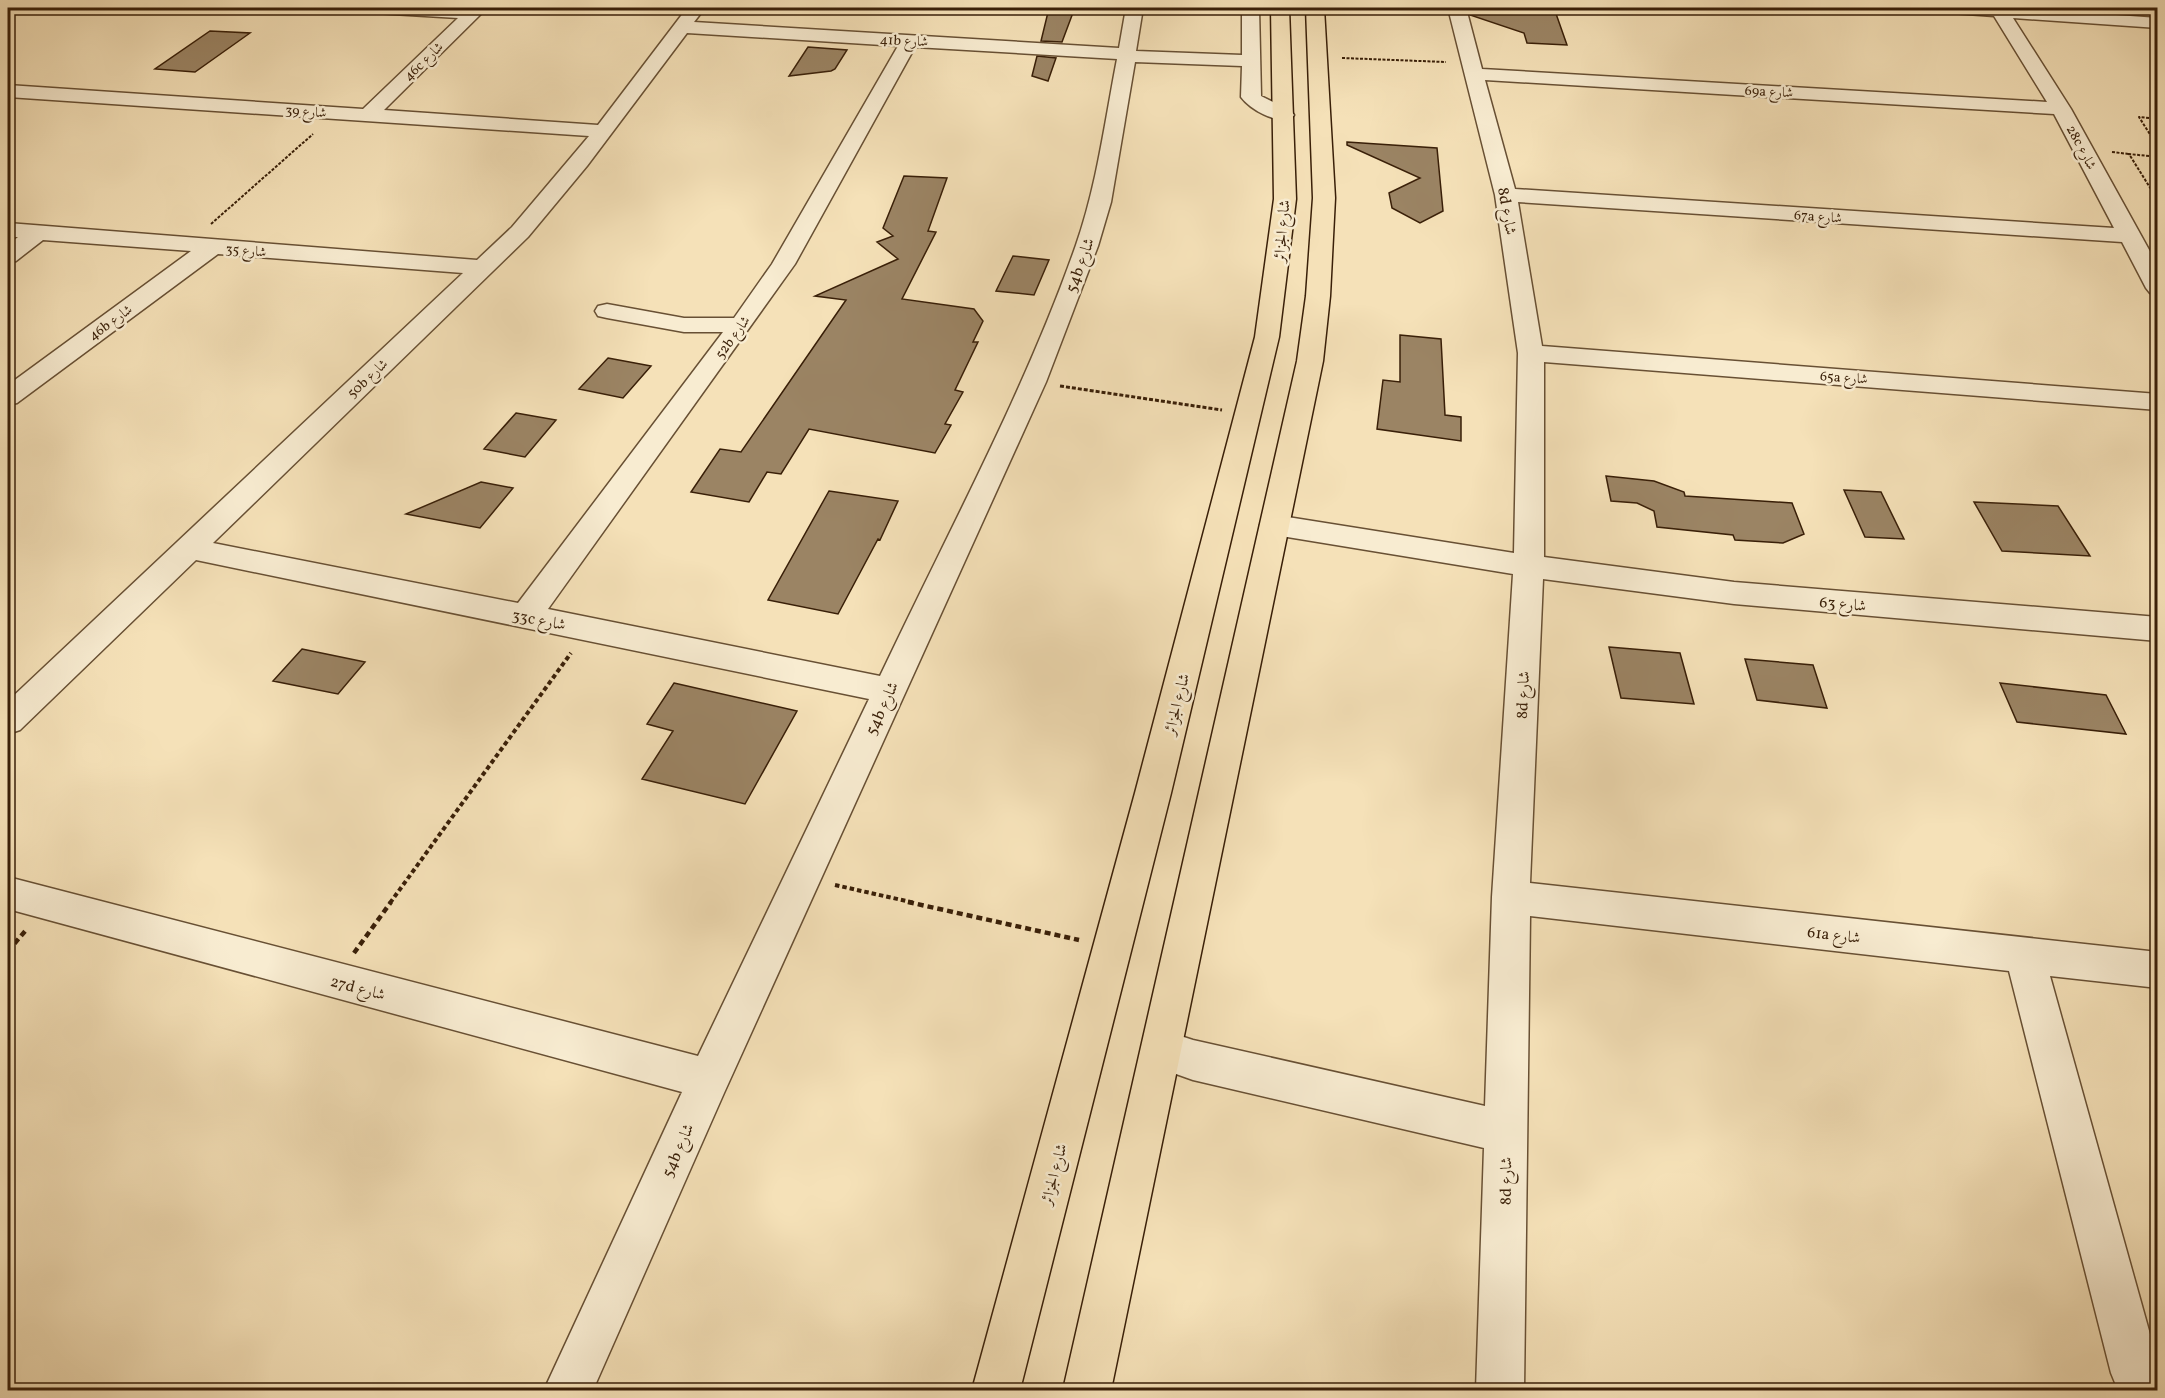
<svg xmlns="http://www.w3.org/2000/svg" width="2165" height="1398" font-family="Vollkorn,Amiri,serif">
<rect width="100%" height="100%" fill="#f5e1b8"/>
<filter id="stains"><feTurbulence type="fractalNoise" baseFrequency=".00333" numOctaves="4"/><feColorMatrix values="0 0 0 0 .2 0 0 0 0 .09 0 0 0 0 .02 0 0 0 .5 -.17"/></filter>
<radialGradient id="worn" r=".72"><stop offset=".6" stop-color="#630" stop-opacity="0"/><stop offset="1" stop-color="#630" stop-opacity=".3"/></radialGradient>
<path fill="#9b8464" stroke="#391f08" stroke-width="1.5" d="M1049,8L1074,10L1062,42L1041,41Z
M1468,8H1554L1567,45L1527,43L1524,33L1470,15Z
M210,31L250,33L195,72L155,69Z
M808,47L847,50L835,69L831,71L789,76Z
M1037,56L1056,58L1048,81L1032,76Z
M1347,142L1437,148L1443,211L1420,223L1392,208L1389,193L1420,178L1347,145Z
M904,176L947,178L928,231L936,232L902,299L974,309L983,321L973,342H978L955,390L963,392L945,424L951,425L935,453L809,429L781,474L767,472L749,502L691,492L720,449L741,452L846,300L815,296L898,259L877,242L893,236L883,228Z
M1013,256L1049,260L1034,295L996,291Z
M1400,335L1441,339L1445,415L1461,417V441L1377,429L1383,380L1400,382Z
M608,358L651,366L623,398L579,389Z
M516,413L556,420L525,457L484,449Z
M1606,476L1654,481L1684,492L1685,496L1792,503L1804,534L1783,543L1735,540L1733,535L1657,527L1654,511L1637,503L1611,501Z
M481,482L513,488L480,528L406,514Z
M1844,490L1881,492L1904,539L1865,537Z
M829,491L898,501L880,540L878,539L838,614L768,600Z
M1974,502L2058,506L2090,556L2002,551Z
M1609,647L1680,653L1694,704L1621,698Z
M302,649L365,662L338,694L273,681Z
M1745,659L1813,665L1827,708L1757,700Z
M674,683L797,711L745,804L642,779L673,731L647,724Z
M2000,683L2106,695L2126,734L2017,722Z"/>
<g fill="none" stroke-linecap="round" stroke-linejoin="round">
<g stroke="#685034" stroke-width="3">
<path id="minor" d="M367,8H487L384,110L598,125L687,8H705L694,22L1119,48L1126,8H1143L1136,51L1242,55V8H1259L1261,96L1291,111L1294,115L1291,119C1275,123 1251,110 1241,97L1242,66L1135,62L1111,202L1098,246L1046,382L724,1093L593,1390H544L682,1092L8,909V877L698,1056L869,699L196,560L20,730L8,734V701L463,273L218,254L17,403L8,405V385L191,251L43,240L16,261L8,263V245L18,237H8V223L477,260L512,227L589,136L8,97V85L363,109L458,18L375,13L369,12ZM687,33L898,46L772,264L734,318H684L607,304L598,306L595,311L598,316L607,318L684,332H723L518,603L213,543L528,237L587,166ZM915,47L1117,59C1105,121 1097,185 1076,245C1025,391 946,536 880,676L548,609L795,264Z
M1448,8H1466L1482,69L2047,102L1994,16L1952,13L1946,12L1944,8H2017L2158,18V28L2013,18L2071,109L2158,266V295L2150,293L2146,288L2122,242L1518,202L1542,346L2158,394V410L1544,362V557L1734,582L2158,617V641L1734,604L1543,579L1530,883L2158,952V988L2050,976L2158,1363V1390H2118L2111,1373L2009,971L1530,916L1524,1390H1476L1484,1148L1193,1080L1148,1064L1142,1050L1148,1036L1162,1030L1193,1040L1485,1106L1492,897L1513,574L1275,535L1265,532L1260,525L1265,518L1275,515L1514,553L1518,353L1495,195ZM1485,80L2054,114L2114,228L1515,189Z"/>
</g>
<g stroke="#391f08" stroke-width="3">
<path id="major" d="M1271,8H1289L1296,199L1279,337L1171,793L1020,1390H972L1135,793L1255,337L1274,199Z
M1306,8H1324L1335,198L1330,296L1323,361L1111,1390H1063L1297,361L1306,296L1313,198Z"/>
</g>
<path stroke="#391f08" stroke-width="2" stroke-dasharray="3 1.5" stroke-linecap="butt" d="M1342,58L1446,62
M2158,119L2139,117L2158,147
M2112,152L2129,154
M2158,157L2129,154L2154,194H2158
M211,224L313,134"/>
<path stroke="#391f08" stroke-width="3" stroke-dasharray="4 2" stroke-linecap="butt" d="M1060,386L1222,410"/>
<path stroke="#391f08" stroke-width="4" stroke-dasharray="4.5 3" stroke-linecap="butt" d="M835,885L915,903
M390,903L571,653"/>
<path stroke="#391f08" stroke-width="4.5" stroke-dasharray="6 4" stroke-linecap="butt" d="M908,902L1079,940
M8,951L27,929
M354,953L391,902"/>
<use href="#minor" fill="#f8ecd1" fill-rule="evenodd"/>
<use href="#major" fill="#f5e1b8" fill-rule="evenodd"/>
</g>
<g text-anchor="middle" stroke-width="5" stroke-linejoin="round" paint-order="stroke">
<g font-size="14" fill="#391f08" stroke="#f8ecd1">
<text transform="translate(904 40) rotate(3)" y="5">41b شارع</text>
<text transform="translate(423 61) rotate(-44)" y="5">46c شارع</text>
<text transform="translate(1769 91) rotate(3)" y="5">69a شارع</text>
<text transform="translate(306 111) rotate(4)" y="5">شارع 39</text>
<text transform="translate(2082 147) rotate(62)" y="5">28c شارع</text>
<text transform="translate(1818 216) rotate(4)" y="5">67a شارع</text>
<text transform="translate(246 250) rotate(5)" y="5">شارع 35</text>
<text transform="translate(110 322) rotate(-36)" y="5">46b شارع</text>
<text transform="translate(732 337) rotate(-54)" y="5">52b شارع</text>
<text transform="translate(1844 377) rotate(4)" y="5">65a شارع</text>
<text transform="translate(367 378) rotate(-43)" y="5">50b شارع</text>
</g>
<g font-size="16" fill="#391f08" stroke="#f8ecd1">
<text transform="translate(1508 211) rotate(80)" y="6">8d شارع</text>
<text transform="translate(1281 231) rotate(-85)" y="6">شارع الجزائر</text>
<text transform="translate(1079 265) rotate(-70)" y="6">54b شارع</text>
<text transform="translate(1843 603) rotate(5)" y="6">شارع 63</text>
<text transform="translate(539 619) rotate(11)" y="6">33c شارع</text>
<text transform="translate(1522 695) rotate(-87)" y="6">8d شارع</text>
<text transform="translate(1176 704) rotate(-76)" y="6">شارع الجزائر</text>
<text transform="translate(881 708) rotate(-65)" y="6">54b شارع</text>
<text transform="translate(1834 934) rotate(7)" y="6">61a شارع</text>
<text transform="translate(358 987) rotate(15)" y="6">27d شارع</text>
<text transform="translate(677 1150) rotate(-66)" y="6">54b شارع</text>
<text transform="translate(1053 1174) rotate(-75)" y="6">شارع الجزائر</text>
<text transform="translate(1505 1181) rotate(-89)" y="6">8d شارع</text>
</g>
</g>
<rect width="2165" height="1398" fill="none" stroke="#f5e1b8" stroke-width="30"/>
<rect x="9" y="9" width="2147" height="1380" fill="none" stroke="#391f08" stroke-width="3"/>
<rect x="15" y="15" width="2135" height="1368" fill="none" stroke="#391f08" stroke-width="1.5"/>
<rect width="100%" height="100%" filter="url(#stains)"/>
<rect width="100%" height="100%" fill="url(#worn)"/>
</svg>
